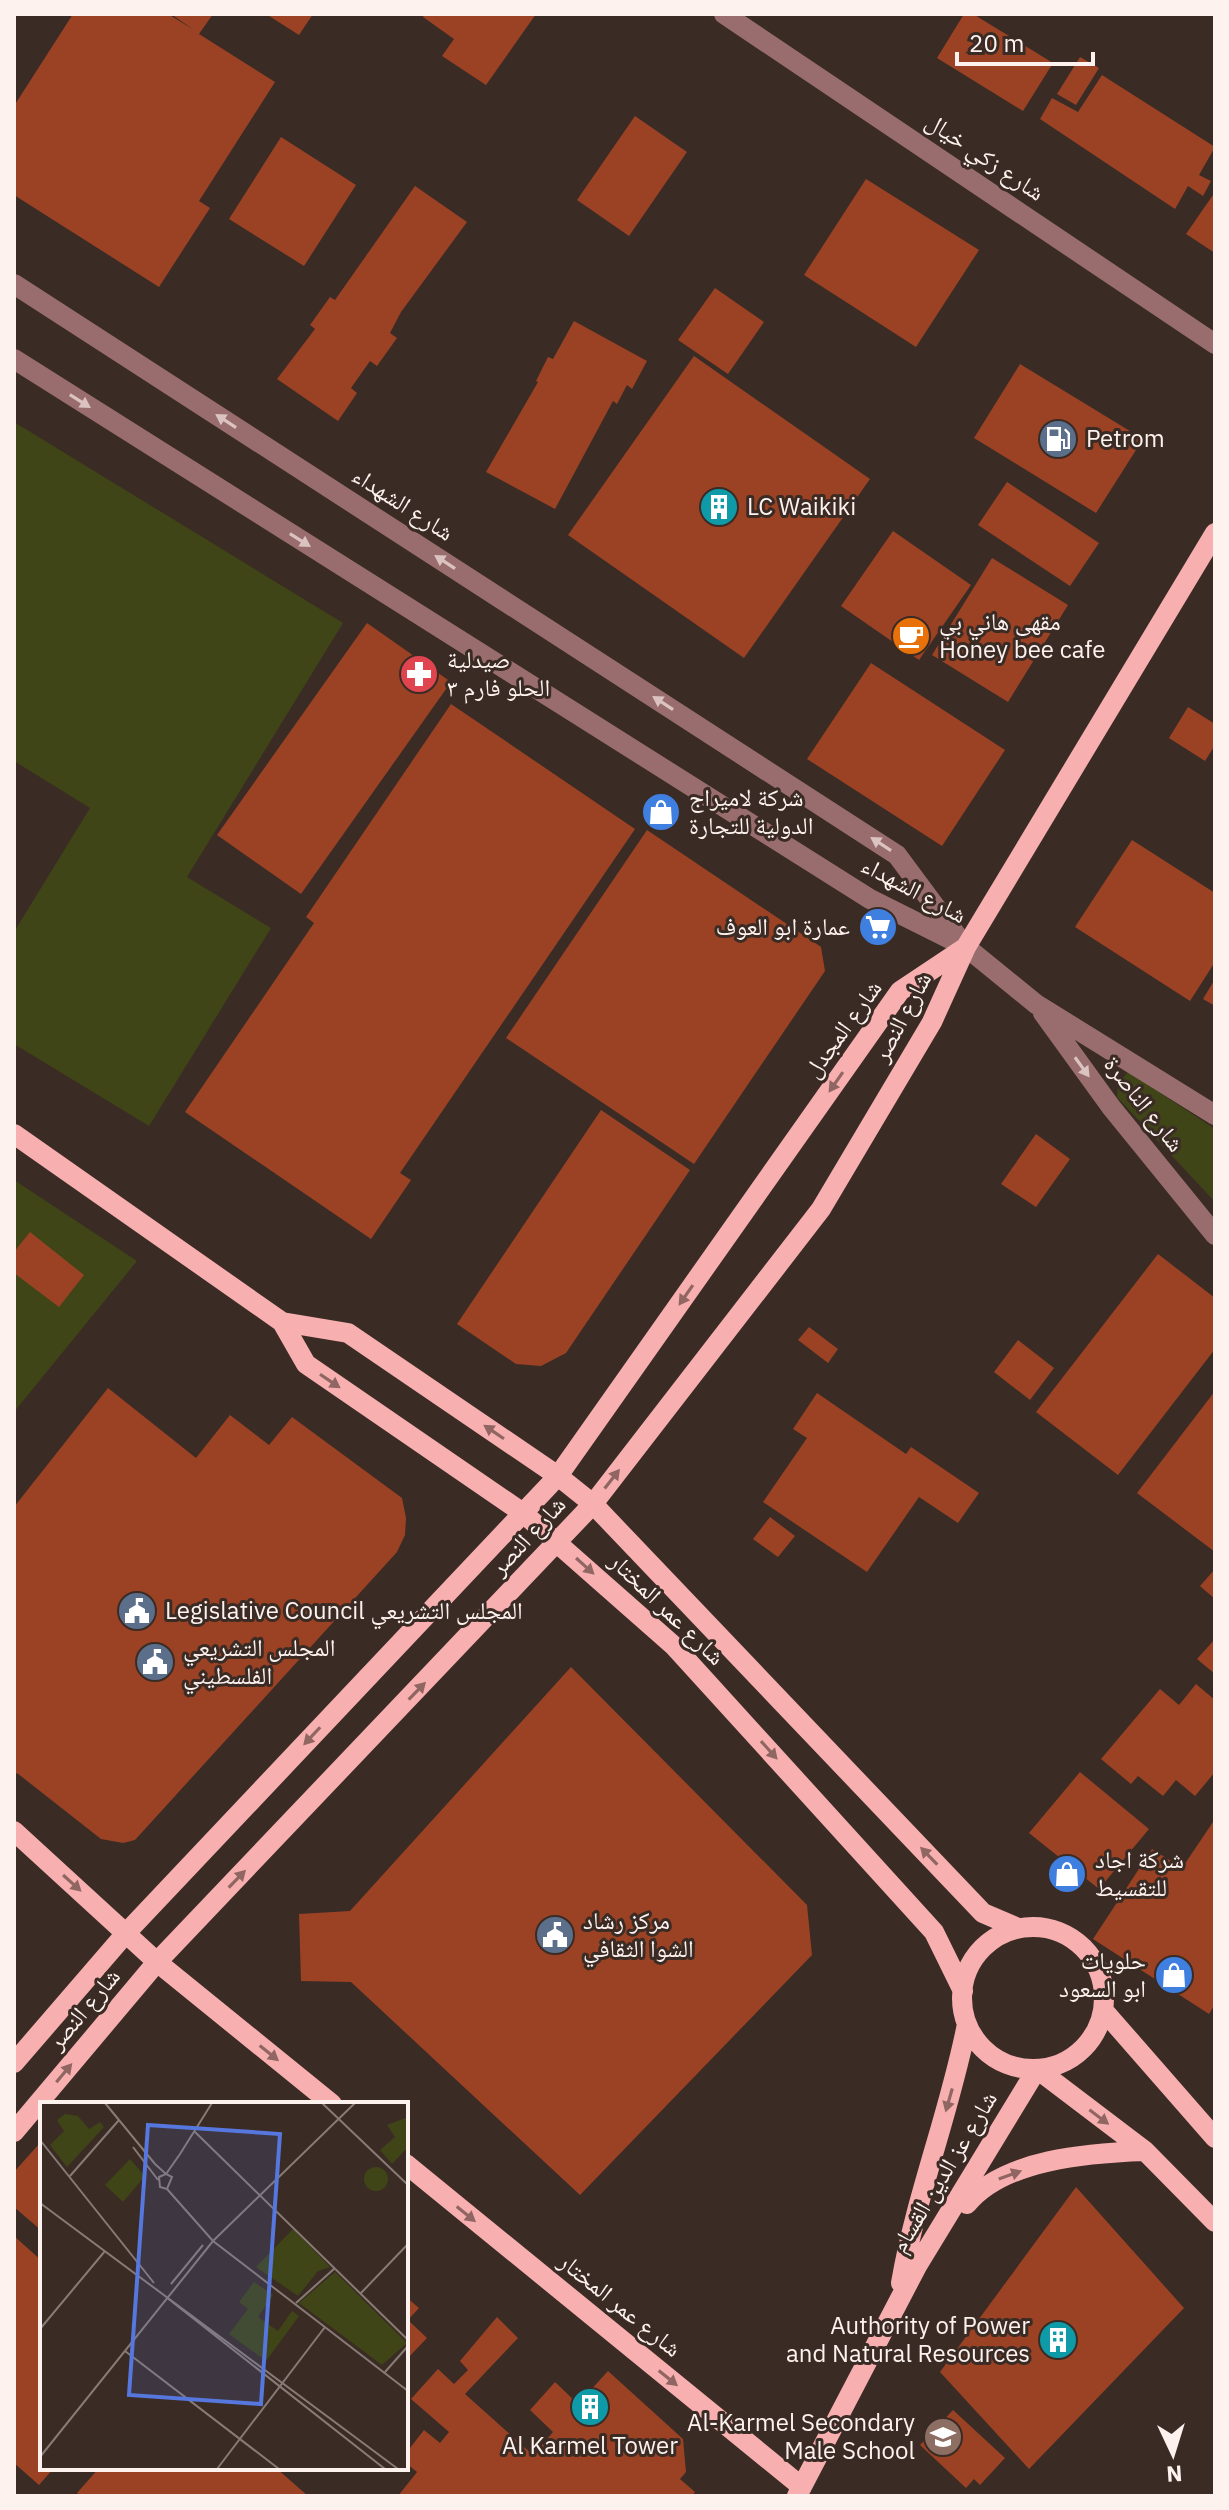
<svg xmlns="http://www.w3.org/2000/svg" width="1229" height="2510" font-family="'IBM Plex Sans','Noto Naskh Arabic',sans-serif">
<rect width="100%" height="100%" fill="#3a2b25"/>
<path fill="#3f4517" d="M14,422L343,623L187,877L271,928L149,1126L14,1044V932L90,808L14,761Z
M1128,1072L1215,1129V1202L1117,1097L1118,1083Z
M14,1180L137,1261L14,1412Z"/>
<path fill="#9b4224" d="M73,14H168L194,30L171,14H213L199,34L275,82L199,201L210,208L159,287L14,195V106Z
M266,14H313L299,35Z
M425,14H536L486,85L442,56L454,39L423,17Z
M964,14H973L1053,63L1023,111L937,58Z
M1080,57L1099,68L1076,105L1057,94Z
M1102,75L1215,147L1199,175L1211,181L1203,196L1188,186L1175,209L1040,119L1052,98L1078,112Z
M635,116L687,152L629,236L577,200Z
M281,137L356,185L304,266L229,219Z
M866,179L979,250L916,347L804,275Z
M415,186L467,222L401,312L390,333L397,338L377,366L370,361L351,388L357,393L338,421L277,379L315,329L310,325L330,297L335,300Z
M1215,192V253L1186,234Z
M715,288L764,322L728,374L678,340Z
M574,321L647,361L632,389L627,385L617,404L613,401L555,509L486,472L538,382L536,381L548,357L553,359Z
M694,356L870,479L744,658L568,535Z
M1020,364L1143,439L1096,513L974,438Z
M1007,482L1099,543L1070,586L978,525Z
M893,531L971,585L919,660L841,606Z
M992,558L1068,605L1008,702L932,655Z
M367,623L451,682L301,894L217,835Z
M871,663L1005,750L942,846L807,759Z
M451,704L635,829L400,1173L411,1180L371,1239L185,1112L314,923L306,917Z
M1188,707L1215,724V745L1205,761L1169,738Z
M647,830L821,947L825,971L694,1164L506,1038Z
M1132,840L1215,893V962L1190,1001L1075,927Z
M1215,979V1006L1203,999Z
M601,1110L690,1170L566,1353L541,1366L516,1364L457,1324Z
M1036,1134L1070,1159L1036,1207L1001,1184Z
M30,1232L84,1275L59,1307L14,1273V1252Z
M1158,1254L1215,1298V1349L1118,1475L1036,1412Z
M809,1327L838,1349L828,1363L798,1340Z
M1018,1340L1054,1368L1030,1400L994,1372Z
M108,1388L196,1458L230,1415L269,1445L292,1417L402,1498L406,1518L405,1535L397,1552L135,1840L123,1843L101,1839L17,1773L14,1777V1507Z
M1215,1391V1552L1137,1493Z
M817,1393L906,1454L911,1447L979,1493L958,1523L919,1497L867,1572L763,1502L807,1438L793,1429Z
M770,1517L795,1536L778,1557L753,1539Z
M1215,1569V1599L1200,1586Z
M1215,1639V1674L1197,1659Z
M571,1667L807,1905L812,1955L580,2195L351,1982L301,1981L299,1914L350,1911Z
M1196,1684L1215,1700V1772L1195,1796L1176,1780L1163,1796L1138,1776L1131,1784L1101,1759L1160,1689L1179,1705Z
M1080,1772L1149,1829L1099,1889L1029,1833Z
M1215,1819V2004L1209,2014L1093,1939L1152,1849L1182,1868Z
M39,2144L42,2147V2231L14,2207V2172Z
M1076,2187L1184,2308L1029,2469L940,2372Z
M14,2236L42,2261V2468H54L39,2485L14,2463Z
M406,2297L419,2308L408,2320L427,2338L406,2360Z
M497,2317L518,2338L465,2394L533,2455L553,2432L530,2410L555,2382L578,2404L608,2371L683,2439L686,2472L680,2479L695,2492L692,2496H398L417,2472L406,2463V2453L424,2430L440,2443L449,2432L411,2399L438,2369L454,2384L468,2370L460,2361Z
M953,2410L1005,2458L980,2485L974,2479L966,2488L920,2445Z
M99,2468H276L308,2496H81L77,2493Z"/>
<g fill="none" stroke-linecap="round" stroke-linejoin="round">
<path stroke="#996d6d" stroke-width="20" d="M724,14L1215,344
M14,284L897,855L963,944
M14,359L870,899L966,947L1036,1004L1215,1115
M1043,1013L1111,1107L1215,1235"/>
<path stroke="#f8afaf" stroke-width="20" d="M14,1134L282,1322L348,1333L558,1476L593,1504L983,1913L1018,1928
M282,1322L306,1364L523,1513L674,1646L934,1932L963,1991
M14,1831L157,1962L332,2104
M962 1998a71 71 0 1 1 142 0a71 71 0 1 1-142 0Z
M1104,2011L1215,2138
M14,2063L127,1932L558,1476L900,991L966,947L1215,533
M1037,2069L1145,2151L1215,2222
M14,2132L157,1962L593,1504L821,1209L932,1022L966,947
M406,2164L802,2487
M967,2204C1004,2159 1089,2153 1145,2151
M901,2283C916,2195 950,2112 967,2024
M797,2496L917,2266L1037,2069"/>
</g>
<defs><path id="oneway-solid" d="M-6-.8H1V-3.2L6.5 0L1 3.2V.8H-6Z" transform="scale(2)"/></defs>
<g fill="#dac3c1">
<use href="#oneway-solid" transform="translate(80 401) rotate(32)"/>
<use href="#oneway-solid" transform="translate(226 421) rotate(-147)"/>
<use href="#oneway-solid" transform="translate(300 540) rotate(32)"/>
<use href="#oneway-solid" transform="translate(445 562) rotate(-147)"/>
<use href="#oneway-solid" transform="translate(663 703) rotate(-147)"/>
<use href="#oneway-solid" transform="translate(881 844) rotate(-147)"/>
<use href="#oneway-solid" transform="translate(1082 1067) rotate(54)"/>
</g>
<g fill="#906663">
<use href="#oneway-solid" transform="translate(836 1082) rotate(125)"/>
<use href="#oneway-solid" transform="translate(686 1295) rotate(125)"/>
<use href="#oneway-solid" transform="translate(330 1381) rotate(34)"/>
<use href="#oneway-solid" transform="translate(494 1432) rotate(-146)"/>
<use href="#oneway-solid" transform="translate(612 1479) rotate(-52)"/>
<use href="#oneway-solid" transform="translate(585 1566) rotate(42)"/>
<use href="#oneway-solid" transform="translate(417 1691) rotate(-46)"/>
<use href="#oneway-solid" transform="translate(312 1736) rotate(133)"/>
<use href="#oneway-solid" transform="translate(769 1750) rotate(48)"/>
<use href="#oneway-solid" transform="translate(929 1856) rotate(-134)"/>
<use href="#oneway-solid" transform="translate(237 1879) rotate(-46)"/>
<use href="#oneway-solid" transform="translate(72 1883) rotate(42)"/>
<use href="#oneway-solid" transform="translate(269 2053) rotate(39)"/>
<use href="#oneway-solid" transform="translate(64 2073) rotate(-50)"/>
<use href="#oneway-solid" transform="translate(949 2100) rotate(106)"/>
<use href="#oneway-solid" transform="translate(1099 2117) rotate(37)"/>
<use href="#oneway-solid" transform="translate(1010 2175) rotate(-20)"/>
<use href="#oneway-solid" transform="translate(466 2214) rotate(39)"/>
<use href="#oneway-solid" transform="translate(668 2378) rotate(39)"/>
</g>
<defs>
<g id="fuel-disc" transform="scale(2)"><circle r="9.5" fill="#5c6f8a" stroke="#3a2b25"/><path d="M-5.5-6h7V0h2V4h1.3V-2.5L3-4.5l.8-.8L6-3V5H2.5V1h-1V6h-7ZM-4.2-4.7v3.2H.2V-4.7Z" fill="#fff"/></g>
<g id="building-disc" transform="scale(2)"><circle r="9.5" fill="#0f9aa8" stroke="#3a2b25"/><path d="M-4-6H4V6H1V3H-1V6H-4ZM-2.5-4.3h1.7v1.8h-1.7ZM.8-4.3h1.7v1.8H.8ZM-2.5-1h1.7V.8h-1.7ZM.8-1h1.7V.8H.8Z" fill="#fff"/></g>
<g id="cafe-disc" transform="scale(2)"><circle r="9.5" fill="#e8710a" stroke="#3a2b25"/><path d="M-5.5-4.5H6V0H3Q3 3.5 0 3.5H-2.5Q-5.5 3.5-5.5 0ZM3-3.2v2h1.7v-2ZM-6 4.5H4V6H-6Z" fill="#fff"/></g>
<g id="pharmacy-disc" transform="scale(2)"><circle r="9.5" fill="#e0444e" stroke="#3a2b25"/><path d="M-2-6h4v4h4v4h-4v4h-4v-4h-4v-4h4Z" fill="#fff"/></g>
<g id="shop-disc" transform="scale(2)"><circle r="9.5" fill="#3f7fe0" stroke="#3a2b25"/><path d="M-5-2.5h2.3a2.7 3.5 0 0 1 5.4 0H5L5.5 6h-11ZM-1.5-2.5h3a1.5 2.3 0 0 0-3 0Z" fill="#fff"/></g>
<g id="supermarket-disc" transform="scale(2)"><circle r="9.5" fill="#3f7fe0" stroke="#3a2b25"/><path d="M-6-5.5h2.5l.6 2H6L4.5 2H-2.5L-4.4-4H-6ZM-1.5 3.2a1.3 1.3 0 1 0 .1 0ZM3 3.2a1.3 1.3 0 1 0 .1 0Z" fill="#fff"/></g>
<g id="civic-disc" transform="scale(2)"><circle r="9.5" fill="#5c6f8a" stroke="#3a2b25"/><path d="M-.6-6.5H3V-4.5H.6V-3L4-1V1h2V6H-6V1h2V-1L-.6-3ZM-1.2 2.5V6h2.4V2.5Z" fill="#fff"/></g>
<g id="school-disc" transform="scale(2)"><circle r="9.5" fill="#8d6e63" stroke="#3a2b25"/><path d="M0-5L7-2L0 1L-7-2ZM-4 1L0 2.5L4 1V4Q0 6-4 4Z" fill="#fff"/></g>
</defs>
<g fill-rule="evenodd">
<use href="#fuel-disc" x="1058" y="439"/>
<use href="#building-disc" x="719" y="507"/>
<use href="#cafe-disc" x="911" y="636"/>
<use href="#pharmacy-disc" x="419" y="674"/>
<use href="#shop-disc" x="661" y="812"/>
<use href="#supermarket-disc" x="878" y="927"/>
<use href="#civic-disc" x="137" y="1611"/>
<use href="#civic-disc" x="155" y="1662"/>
<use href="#shop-disc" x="1067" y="1874"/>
<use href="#civic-disc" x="555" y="1935"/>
<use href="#shop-disc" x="1174" y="1975"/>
<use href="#building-disc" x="1058" y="2340"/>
<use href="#building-disc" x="590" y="2407"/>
<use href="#school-disc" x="943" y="2437"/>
</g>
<g text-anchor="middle" stroke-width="6" stroke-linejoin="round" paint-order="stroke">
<g font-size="24" fill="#fdf2ee" stroke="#3a2b25">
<text transform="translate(985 157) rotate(34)" y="8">شارع زكي خيال</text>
<text transform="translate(403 504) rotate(33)" y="8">شارع الشهداء</text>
<text transform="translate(914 890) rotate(28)" y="8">شارع الشهداء</text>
<text transform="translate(902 1017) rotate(-62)" y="8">شارع النصر</text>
<text transform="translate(843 1029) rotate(-54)" y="8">شارع المجدل</text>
<text transform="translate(1144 1104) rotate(52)" y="8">شارع الناصرة</text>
<text transform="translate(528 1536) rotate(-47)" y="8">شارع النصر</text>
<text transform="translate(667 1609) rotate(44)" y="8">شارع عمر المختار</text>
<text transform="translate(84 2009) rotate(-50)" y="8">شارع النصر</text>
<text transform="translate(944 2172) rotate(-59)" y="8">شارع عز الدين القسام</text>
<text transform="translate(620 2305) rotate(39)" y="8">شارع عمر المختار</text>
</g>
<g font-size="24" fill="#fdf2ee" stroke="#3a2b25" text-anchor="start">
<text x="1086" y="447">Petrom</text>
<text x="747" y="515">LC Waikiki</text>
<text x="939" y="630">مقهى هاني بي<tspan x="939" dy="28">Honey bee cafe</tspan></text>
<text x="447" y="668">صيدلية<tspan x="447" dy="28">الحلو فارم ٣</tspan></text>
<text x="689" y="806">شركة لاميراج<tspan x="689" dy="28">الدولية للتجارة</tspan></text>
<text x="850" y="935" text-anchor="end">عمارة ابو العوف</text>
<text x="165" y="1619">Legislative Council المجلس التشريعي</text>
<text x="183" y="1656">المجلس التشريعي<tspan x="183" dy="28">الفلسطيني</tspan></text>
<text x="1095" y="1868">شركة اجاد<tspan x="1095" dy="28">للتقسيط</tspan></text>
<text x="583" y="1929">مركز رشاد<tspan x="583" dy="28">الشوا الثقافي</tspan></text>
<text x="1146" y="1969" text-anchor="end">حلويات<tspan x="1146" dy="28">ابو السعود</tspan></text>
<text x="1030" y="2334" text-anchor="end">Authority of Power<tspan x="1030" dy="28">and Natural Resources</tspan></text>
<text x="915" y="2431" text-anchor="end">Al-Karmel Secondary<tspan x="915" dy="28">Male School</tspan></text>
<text x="590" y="2454" text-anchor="middle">Al Karmel Tower</text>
</g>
</g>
<g transform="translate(40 2102)">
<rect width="368" height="368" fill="#3a2b25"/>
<path d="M25,12L38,14L49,27L60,20L64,25L27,65L10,43L24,29L17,18ZM368,15V45L352,62L340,48L355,35L347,23ZM90,57L105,74L83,100L65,83ZM324 77a12 12 0 1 1 24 0a12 12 0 1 1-24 0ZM253,127L290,165L278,169L258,194L216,165ZM295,170L367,241L342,263L259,201ZM214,180L233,193L218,215L238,229L252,209L259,214L226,259L189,232L208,207L199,200Z" fill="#3f4517"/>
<path fill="none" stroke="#887b75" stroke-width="2" d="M65,1L115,62L126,72L132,75L127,87L120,85L119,75L126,72L140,52L172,1M282,1L368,83M154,29L368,238M0,38L114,181M93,45L118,78M30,74L79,18M127,87L173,139L368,289M0,101L358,367M131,182L163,143M321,191L368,142M126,195L345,367M256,201L295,166M0,227L65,149M85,249L239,367M345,270L368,244M0,355L173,139L315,1M177,367L285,225"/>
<path fill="#5577de" fill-opacity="0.15" stroke="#5577de" stroke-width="4" d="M108,23L240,32L221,302L89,293Z"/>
<rect width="368" height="368" fill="none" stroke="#fdf2ee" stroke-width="4"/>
</g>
<rect width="1229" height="2510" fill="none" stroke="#fdf2ee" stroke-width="32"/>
<g transform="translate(1173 2454) rotate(176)" stroke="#3a2b25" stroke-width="6" paint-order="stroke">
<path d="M0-6L14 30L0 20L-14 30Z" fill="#fdf2ee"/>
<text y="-12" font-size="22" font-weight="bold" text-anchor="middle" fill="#fdf2ee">N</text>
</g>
<path d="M957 52v12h136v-12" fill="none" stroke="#fdf2ee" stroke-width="4"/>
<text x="969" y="52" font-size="24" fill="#fdf2ee" stroke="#3a2b25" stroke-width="6" paint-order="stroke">20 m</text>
</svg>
